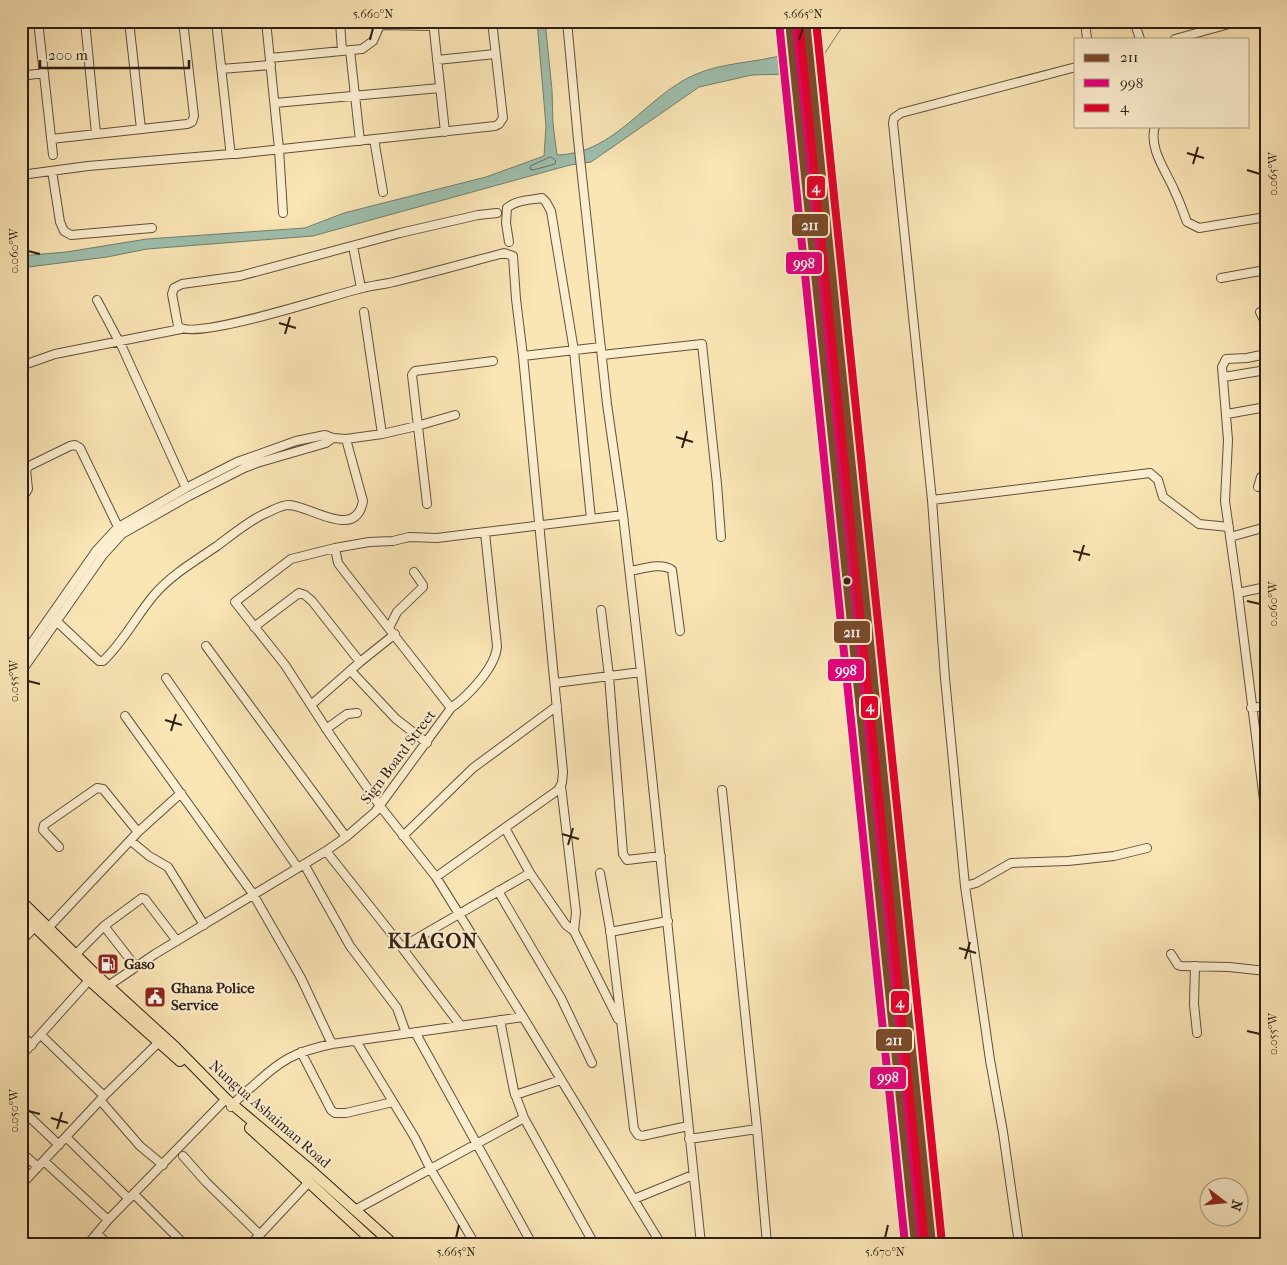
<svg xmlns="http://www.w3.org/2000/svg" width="1287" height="1265" font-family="'IM FELL French Canon',serif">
<rect width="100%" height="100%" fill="#fae5b5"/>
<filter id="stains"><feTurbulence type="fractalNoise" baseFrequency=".004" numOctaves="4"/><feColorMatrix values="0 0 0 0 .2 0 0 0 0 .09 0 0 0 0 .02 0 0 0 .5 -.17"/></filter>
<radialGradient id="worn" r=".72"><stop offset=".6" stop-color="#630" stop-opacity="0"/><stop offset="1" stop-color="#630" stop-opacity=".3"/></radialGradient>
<path fill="#9ebfad" stroke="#717f70" d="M537,21H545L552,90L553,124L557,155C615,154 645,97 694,75C723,62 756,63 787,54L789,74L752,75L699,87L591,162L570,165L313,236L147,249L107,257L21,268V256L66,252L147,239L305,228L344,213L486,177L544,156L546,126Z"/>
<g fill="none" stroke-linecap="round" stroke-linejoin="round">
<path stroke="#666f61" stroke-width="1" d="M551,157L556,161L555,164L533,170L530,169L531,166Z"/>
<path stroke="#717f70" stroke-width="1" d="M814,60L821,59L846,21
M797,62L806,61"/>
<g stroke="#61503d" stroke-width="10">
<path id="minor" d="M38,21L53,155
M85,21L96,134
M129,21L141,129
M216,21L230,148L231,154H236L495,126L499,124L503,118L492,21
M266,21L279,149L283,213
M338,21L380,25L433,26
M433,21L445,132
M567,21L578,140L607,404L623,515L641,672L701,1244
M1085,21L1087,39
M1134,21L1140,39
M340,22L342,51
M1175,39L1240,21
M350,50L360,141
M270,58L362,49L373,41L380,25
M437,60L495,54
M221,69L271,65
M21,76L44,73
M275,103L440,88
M1155,126C1148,149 1167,172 1175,192C1180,202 1183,212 1187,222L1199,228L1266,217
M51,139L187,124L192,122L194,116L183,21
M374,139L383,192
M52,171L60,222L64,231L71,235L152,228
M21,175L88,166L231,154
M509,242L506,223L507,208C516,200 531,200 542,198L546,202L551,211L574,351L591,519
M353,246L361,288
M1221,278L1266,270
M97,300L123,349L186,488
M364,312L382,434
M1260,312L1264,320L1266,326
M1266,354L1247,358L1226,359L1222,367L1228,440L1225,501L1238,593L1266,816
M602,355L702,344L717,484L721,537
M523,356L601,347
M21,366L55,354L181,329
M1224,377L1266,370
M1227,414L1266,407
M1258,487L1261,477L1266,475
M21,500L28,489L26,470L29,466L70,446L75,445L80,448L120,531
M932,500L1150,473L1158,480L1163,497L1199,524L1229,527
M427,504L412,375L415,371L493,361
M1230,537L1266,527
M335,548L291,559L235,602L285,665L331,736L380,806L436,877L523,1017L661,1244
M630,571C642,569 662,562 672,570L680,631
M1238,593L1266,587
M601,610L609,676L623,854L627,860L661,856
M51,616L99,661H103C122,644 137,615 154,595C171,575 195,561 217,546C232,535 247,522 264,514C272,511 280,505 289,505C311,506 356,541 363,501L346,439
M254,627L299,593L305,595L312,601L360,662
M389,628L397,612L423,587V585L414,572
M206,646L346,837
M21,658L96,551L117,528L186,488L237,462L296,441L325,435L333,438L346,439L382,434L417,426L455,415
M351,671L396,719L427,743
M21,672L103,555L122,534L189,496L244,468L257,463L326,443L333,438
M166,678L298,868
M555,683L641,672
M311,705L360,662L395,634
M451,708L344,571L338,563L335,548L369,542L393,541L409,537L437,538L477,533L623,515
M1251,708L1266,706
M125,716L253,894L301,978L332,1044
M326,729L347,714L357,713
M561,786L576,912L574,931
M722,790L757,1129L767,1244
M505,828L530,873L566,925L574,931L618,1019
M403,836L473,768L557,706
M131,841L149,856L168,867L204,925
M59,847L43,830L44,825L97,788L103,789L138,832
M326,851L391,933L461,1026
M304,864L350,946L397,1008L406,1033
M600,873L610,929L634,1129L638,1135L642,1136L688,1126
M436,877L558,790L562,783L563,772L523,356L516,299L513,256L504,253C466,263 427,274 389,283C379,285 369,286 359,289C333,295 193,342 178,326L172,294L174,288L182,284L240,276L400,233L478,215L497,213
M965,886L976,883L1011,863L1068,861L1114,856L1147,848
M498,891L561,998L592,1063
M104,926L136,967
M48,928L138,832L181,793
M610,932L668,921
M21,941L35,927
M402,947L530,873
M1171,954L1178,965L1181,966L1229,967L1266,971
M75,955L104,926L142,898L145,899L177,941
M1195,966L1194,1004L1197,1033
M105,988L155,954L326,851L346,837L375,812L451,708C468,696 496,667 497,646L485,533
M500,1020L514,1091L524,1118L594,1244
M415,1032L532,1244
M21,1035L32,1045
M41,1035L104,1096
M356,1041L415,1138L430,1168L475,1244
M301,1052L331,1110L335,1113H346L393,1102
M21,1056L92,977
M515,1095L561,1080
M100,1100L140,1146L163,1165
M231,1107C237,1099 246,1092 254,1085C282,1059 295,1052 332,1044L523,1017
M21,1109L59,1145
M66,1137L129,1199
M689,1139L757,1129
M21,1152L38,1167
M183,1156L206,1182L259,1234
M44,1161L108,1220
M21,1185L104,1096L159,1042
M134,1194L184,1244
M634,1199L693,1175
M355,1210L524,1118
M97,1234L108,1244
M88,1244L108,1220L223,1102
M251,1244L309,1182
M1019,1244L1003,1132L990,1060L965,886L945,678L932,500L893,123L894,118L901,113L1076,67"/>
</g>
<g stroke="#2e1f15" stroke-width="12">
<path id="major" d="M21,901L95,974L175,1047L226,1099L307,1167L393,1244
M21,913L89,980L180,1061
M250,1128L376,1244"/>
</g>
<g stroke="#2e1f15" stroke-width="14">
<path id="highway" d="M789,21L915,1244
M806,21L932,1244"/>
</g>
<use href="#minor" stroke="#fceecf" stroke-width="8"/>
<use href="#major" stroke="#fae5b5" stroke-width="10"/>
<use href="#highway" stroke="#fae5b5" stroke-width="11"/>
<g stroke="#fceecf" stroke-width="11">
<path id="bus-1" d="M789,21L915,1244
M806,21L932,1244"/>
</g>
<g stroke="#fceecf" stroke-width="11">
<path id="bus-2" d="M779,22L905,1244
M796,22L922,1244"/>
</g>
<g stroke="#fceecf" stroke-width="11">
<path id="bus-3" d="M799,21L925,1243
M816,21L942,1243"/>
</g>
<use href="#bus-1" stroke="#7a4b2a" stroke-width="8"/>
<use href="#bus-2" stroke="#e5007d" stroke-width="8"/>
<use href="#bus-3" stroke="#e4002b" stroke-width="8"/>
</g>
<path fill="none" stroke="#2e1f15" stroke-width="2" d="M370,40L373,28M799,40L803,28M1187,153L1204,158M1193,164L1198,147M1247,170L1260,174M28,251L40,254M279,323L296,328M285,334L290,317M676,437L693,442M682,448L687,431M1073,551L1090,555M1079,561L1084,545M1247,601L1260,604M28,681L40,684M165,720L182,725M171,731L176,714M562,834L579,839M568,845L573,828M959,948L976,953M965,959L970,942M1247,1031L1260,1034M28,1111L40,1114M51,1118L68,1123M57,1129L62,1112M456,1238L459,1225M885,1238L888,1225"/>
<defs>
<g id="fuel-square" transform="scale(1.125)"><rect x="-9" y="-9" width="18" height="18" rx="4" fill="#8f2418" stroke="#fceecf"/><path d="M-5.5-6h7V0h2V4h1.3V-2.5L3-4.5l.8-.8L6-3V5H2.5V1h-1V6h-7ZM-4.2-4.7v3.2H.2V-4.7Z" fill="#fff"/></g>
<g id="civic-square" transform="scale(1.125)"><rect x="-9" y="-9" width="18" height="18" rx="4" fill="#8f2418" stroke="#fceecf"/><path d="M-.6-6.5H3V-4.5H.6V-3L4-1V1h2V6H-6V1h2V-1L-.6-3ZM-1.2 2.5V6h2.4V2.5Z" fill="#fff"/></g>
</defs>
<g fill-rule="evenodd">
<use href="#fuel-square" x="108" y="964"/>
<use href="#civic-square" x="155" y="997"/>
</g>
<circle fill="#2e1f15" stroke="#fceecf" stroke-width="2" cx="847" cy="581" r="4.5"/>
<g text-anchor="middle" stroke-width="4" stroke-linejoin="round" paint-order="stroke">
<g font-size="15" fill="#2e1f15" stroke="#fceecf">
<text transform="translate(398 757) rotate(-53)" y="5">Sign Board Street</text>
<text transform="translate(270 1114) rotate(41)" y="5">Nungua Ashaiman Road</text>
</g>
<g font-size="15" font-weight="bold" fill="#2e1f15" stroke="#fceecf" text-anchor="start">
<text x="124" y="969">Gaso</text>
<text x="171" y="993">Ghana Police<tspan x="171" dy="17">Service</tspan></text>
</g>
<g font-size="20" font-weight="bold" letter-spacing="1" fill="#2e1f15" stroke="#fceecf">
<text x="433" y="948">KLAGON</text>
</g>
</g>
<g stroke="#fceecf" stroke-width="2">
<rect x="806" y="175" width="20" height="24" rx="5" fill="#e4002b"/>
<rect x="791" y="213" width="38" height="24" rx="5" fill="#7a4b2a"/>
<rect x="785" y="251" width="38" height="24" rx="5" fill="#e5007d"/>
<rect x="833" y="620" width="38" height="24" rx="5" fill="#7a4b2a"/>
<rect x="827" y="658" width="38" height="24" rx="5" fill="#e5007d"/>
<rect x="860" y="695" width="19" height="24" rx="5" fill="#e4002b"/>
<rect x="890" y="990" width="20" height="24" rx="5" fill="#e4002b"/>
<rect x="875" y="1028" width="38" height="24" rx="5" fill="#7a4b2a"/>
<rect x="869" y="1066" width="38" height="24" rx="5" fill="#e5007d"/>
</g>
<g font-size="14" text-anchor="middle" font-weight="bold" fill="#fff">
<text x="816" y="192">4</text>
<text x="810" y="230">211</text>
<text x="804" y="268">998</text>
<text x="852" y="637">211</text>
<text x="846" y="675">998</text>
<text x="870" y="711">4</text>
<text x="900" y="1007">4</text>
<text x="894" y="1045">211</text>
<text x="888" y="1082">998</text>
</g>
<rect width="1287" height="1265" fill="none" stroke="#fae5b5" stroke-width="55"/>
<rect x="1074" y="38" width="175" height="90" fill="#fceecf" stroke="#aa9b85"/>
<rect x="1084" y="54" width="25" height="8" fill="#7a4b2a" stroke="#aa9b85"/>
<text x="1120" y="62" font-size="15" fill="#2e1f15">211</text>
<rect x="1084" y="79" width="25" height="8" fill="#e5007d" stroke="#aa9b85"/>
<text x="1120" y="88" font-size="15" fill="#2e1f15">998</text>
<rect x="1084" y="104" width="25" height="8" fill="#e4002b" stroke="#aa9b85"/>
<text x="1120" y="112" font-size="15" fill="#2e1f15">4</text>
<g transform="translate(1224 1202) rotate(106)"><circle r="24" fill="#fceecf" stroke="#aa9b85"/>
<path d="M0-4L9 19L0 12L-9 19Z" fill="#8f2418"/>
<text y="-8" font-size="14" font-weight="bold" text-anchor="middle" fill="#2e1f15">N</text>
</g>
<path d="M40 60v8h149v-8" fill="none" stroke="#2e1f15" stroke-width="2.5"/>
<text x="48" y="60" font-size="15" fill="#2e1f15" stroke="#fceecf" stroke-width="4" paint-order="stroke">200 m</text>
<rect x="28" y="28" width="1232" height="1210" fill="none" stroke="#2e1f15" stroke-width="2"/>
<g font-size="12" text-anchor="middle" fill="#2e1f15">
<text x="373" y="18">5.660°N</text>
<text x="803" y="18">5.665°N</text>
<text transform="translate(1273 174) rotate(-90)" y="4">0.065°W</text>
<text transform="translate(14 251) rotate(-90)" y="4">0.060°W</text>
<text transform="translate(1273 604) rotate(-90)" y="4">0.060°W</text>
<text transform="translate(14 681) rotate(-90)" y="4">0.055°W</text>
<text transform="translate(1273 1034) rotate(-90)" y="4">0.055°W</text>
<text transform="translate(14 1111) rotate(-90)" y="4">0.050°W</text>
<text x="456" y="1256">5.665°N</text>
<text x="885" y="1256">5.670°N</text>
</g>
<rect width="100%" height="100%" filter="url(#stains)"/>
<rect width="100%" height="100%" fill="url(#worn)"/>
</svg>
